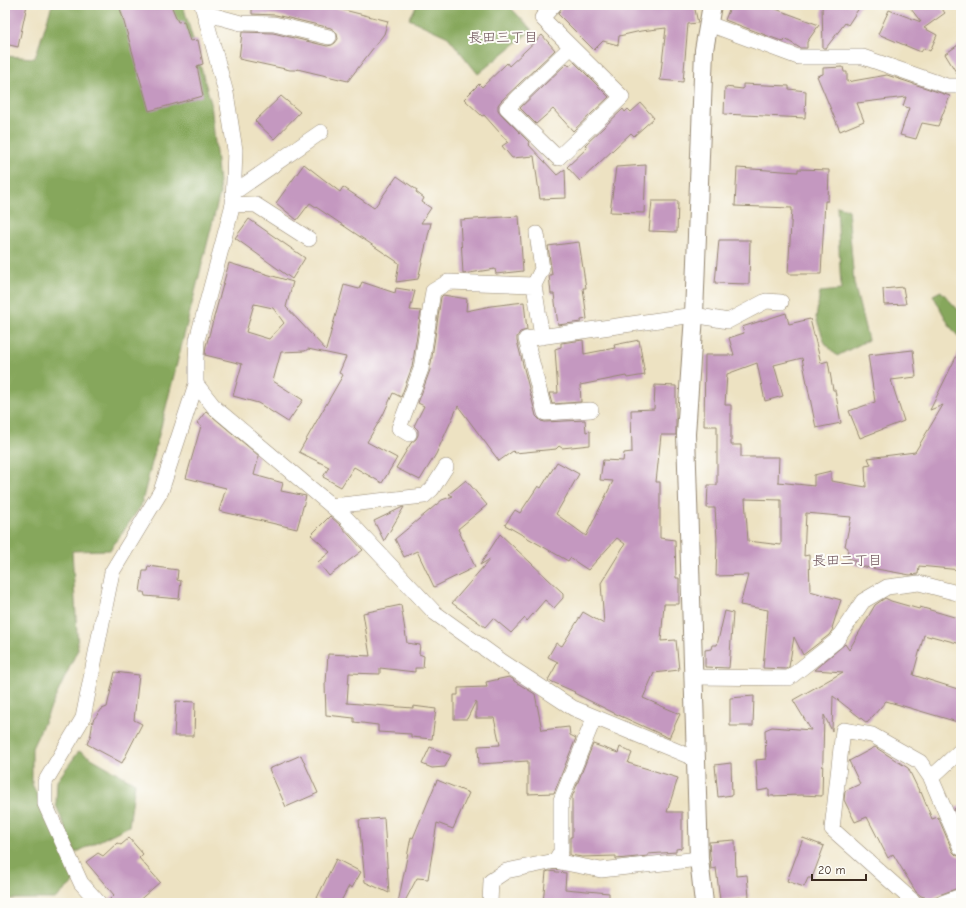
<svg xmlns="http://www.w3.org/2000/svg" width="966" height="908" font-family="'Comic Neue','Klee One',sans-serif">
<rect width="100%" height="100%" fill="#fdfcf7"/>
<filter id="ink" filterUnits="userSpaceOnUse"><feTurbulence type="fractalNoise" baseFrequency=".025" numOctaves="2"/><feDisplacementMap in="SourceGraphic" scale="8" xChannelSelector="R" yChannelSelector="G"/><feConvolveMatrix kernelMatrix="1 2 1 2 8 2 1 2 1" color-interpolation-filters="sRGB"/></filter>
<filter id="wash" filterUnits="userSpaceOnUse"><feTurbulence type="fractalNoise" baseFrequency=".012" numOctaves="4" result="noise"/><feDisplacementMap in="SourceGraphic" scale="16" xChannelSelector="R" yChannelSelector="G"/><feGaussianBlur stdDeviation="0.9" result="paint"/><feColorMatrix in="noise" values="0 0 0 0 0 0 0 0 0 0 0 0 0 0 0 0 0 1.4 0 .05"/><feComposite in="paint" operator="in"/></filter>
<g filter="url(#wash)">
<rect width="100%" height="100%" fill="#ede2c2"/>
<path fill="#86a75b" stroke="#60683c" d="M52,5H183L211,103L220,193L141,506L110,550L72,551L78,649L32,748V784L77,879L55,899H5V56L35,58Z
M417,5H508L532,30L478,74L448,37L409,19Z
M837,206L848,209L854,283L868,340L837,356L825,343L816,318L820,292L841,290Z
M941,291L961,313V340L949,325L933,295Z
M79,751L135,783L129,826L75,853L56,805L57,781Z"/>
<g id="blocks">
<path fill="#c498c0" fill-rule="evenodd" d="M5,5H27L18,47L5,44Z
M130,5H171L178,22L184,21L190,41L198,40L203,64L197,66L203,96L149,111L120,8Z
M252,5H324L388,21L384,34L348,81L297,69L296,70H290L239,59L242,32L273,33L327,46L332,45L335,43L338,39L337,34L335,31L331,28L276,15L252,14Z
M563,5H694L698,23L688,24L683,82L660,80L666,28L641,31L619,36L618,45L603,41L594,50L558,14Z
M731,5H765L819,25L807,42V48H800L785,39L784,42L725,20Z
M822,5H861L848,25L845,23L826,48H823Z
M908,5H939L945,13L924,28L937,35L930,51L924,48L921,52L878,34L889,10L921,22Z
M542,35L555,50L501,101L498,105V110L501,114L529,142L528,144L557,175L565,169L566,198L540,199L534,156L512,158L502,146L508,142L484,115L482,116L464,99L479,84L482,87L507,63L509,66Z
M961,43V77H959L945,54Z
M574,62L609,97L573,131L553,109L536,124L520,108L567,63L569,66Z
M843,67L844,72H847V82L887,75L950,96L938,126L922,123L916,139L900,135L909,108L903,106L906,97L857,103L864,121L840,131L817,76L823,74V68Z
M743,84L789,86V89L806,91L805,118L724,114L725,87L743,89Z
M281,96L300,112L274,139L255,121Z
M641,103L654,118L634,136L631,133L580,181L567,167L587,148L585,145L623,109L625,112L628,109L631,112Z
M304,164L340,192L343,187L374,208L397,176L417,190L416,192L424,198L422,202L431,208L421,223H431L418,279L396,282L399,263L310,203L297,220L276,203Z
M646,165L644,213L610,212L616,167Z
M737,168L798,172V169L829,170L828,201H825L821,274H788L792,208L735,206Z
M652,201H678L677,232L649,231Z
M519,216L523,271L496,274L495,269L463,274L460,220Z
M249,219L305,258L292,279L235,238Z
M719,240H750L749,284L715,283Z
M579,242L586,288H583L587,319L581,320V322L558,325L554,294H551L549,275H552L548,246Z
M229,263L293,282L286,307L326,350L344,285L359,289L362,282L395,293L396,288L415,291L410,310L421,311L412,367L401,397L393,393L383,415L367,442L397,458L382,483L354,467L341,487L323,477L329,467L299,452L343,375L339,373L346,357L308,349L305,351L281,352L273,381L303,400L288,422L258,403L233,396L242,364L205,355L206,346ZM254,304L273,308L284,323L269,339L246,332Z
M903,287L906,304L884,305L883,289Z
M443,295L467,299L466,311L491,306L524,302L527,330L520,332L517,337V341L536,416L541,421L545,422L585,420L586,432L590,431V445L562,448L559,446L556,449L515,453L513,451L499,461L458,406L436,454L420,480L396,468L411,443L416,439L418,435V430L414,426L424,406L418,403L430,370L441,297Z
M786,313L789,324L810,319L821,363L828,361L833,390H835L841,423L816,428L802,358L774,365L783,396L765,401L757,363L727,374L725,405H731V445H741V457H779L778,482L814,486V475L831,471V481L866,487L865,466L871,465L868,458L915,452L943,405L930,410L961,347V570L919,566L918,574L910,575L854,565L855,560L847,558L848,548L845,546L851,517L806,513L804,556L809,555L810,591L841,600L832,628L833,629L829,635L803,655L794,637L789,667L786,669L763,668L768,610L740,605L748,575L716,576L717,539L715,508H707L708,485H717V426H704L705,355H734L729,338L744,333L742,327ZM745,499L781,500V545L748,541Z
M583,340L584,354L615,348L614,345L639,340L645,375L627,378L626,376L580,385L581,402L552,404L549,393H558L555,349L561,347V343Z
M913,350L916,377L891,380L904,421L860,438L849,411L875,402L868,355Z
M655,385L676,386V435H661L656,482H660V538L675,540L676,578H679V604H664L661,641L676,640L679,670L654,673L643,698L680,714L669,738L614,713L574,693L575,692L548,680L558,662L548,657L556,643L562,646L583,612L604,624L601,583L625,544L617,538L588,570L570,558L568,561L505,525L515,510L520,513L538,486L541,488L557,462L579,474L556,514L586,536L613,481L600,480L603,460L623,461L624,453L632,452L631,410L654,409Z
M206,411L259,456L254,475L283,483L281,491L306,496L297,529L219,511L226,488L186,478L201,426L197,423Z
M466,480L487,505L458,529L475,567L434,587L417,551L404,557L395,539L442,500L453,496L449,494Z
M403,507H404L384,541L374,521Z
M330,516L340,525L363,550L329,576L318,562L330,552L311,535Z
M500,534L563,593V598L554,608L545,600L527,621L525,618L511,633L493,618L485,627L452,603L490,559L480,565Z
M148,566L178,570L177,580L181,581L179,599L145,596L144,592H140L143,571H147Z
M885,598L891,601L919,609L920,607L961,619V644L931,636V637L924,635L913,675L961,690V723L886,701L867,723L833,696L832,731L824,715L822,796L801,795L769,796V789L758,791L756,760L766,759L765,730L772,727L811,730L793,700L843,672L814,670L845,644L849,650L875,605Z
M401,605L407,643L420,645L419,654L424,656L423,668H415V672L380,668V674L349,673L347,703L413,708V706L436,709L432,739L411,737V734L378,732V725L354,722V718L326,715L325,683H326L328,654L370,656L363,613Z
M725,611L733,613L729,668L705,667V650L711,649L712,645H717Z
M115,672L139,675L134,720L142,724L122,763L87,744L91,734L93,720L102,709L107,707Z
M509,677L513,679L514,681L535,694L542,730L569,727L570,735L576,738L554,793L528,794V761L479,764L478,746L500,745L494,718H476V701L467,719H454V695H458V688L487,687L486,682Z
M754,696L753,726H730V698Z
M176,701L195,702L194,736H174Z
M593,744L618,753L620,747L632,753L628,763L678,778L667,812H682V848L676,849V852L648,854V856L616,859V856L582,857L570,855V837H572V797Z
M430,747L451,755L445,767L432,768L422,764Z
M875,747L908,768L920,793L921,792L932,819L938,817L953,852L956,855L961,857V887L939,895L931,899L921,896L916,892L893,854L888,858L867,817L855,822L844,800L845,791L860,784L849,761Z
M301,755L318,793L286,807L269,769Z
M731,763L732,795L718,797L715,765Z
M437,780L469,793L453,829L437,823L428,879L417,878L404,903H398L411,837L413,838Z
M961,805V825L954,809Z
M384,818L389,893L365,882L359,820Z
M129,838L143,854L139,858L160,882L136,903H108V901L114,895L86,862L98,853L103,856L117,843L121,845Z
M803,838L824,846L812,878H808L804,887L787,881Z
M735,840L736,876L747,875L749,897L720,900L716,868L711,869L709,842Z
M336,859L361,872L352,888L349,886L340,903H325L317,898Z
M549,871L566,873L565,889L609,893V903H543L546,872Z"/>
</g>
</g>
<g filter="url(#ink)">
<use href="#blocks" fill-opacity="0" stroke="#948670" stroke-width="1"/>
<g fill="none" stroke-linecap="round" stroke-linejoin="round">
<g stroke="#948670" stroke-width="16">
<path id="minor" d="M554,5L542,18L622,97L558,158L507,108L571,47
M204,13L241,23L274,24L329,37
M709,24L798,57H863L947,86H961
M233,193L321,132
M233,204L256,205L309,239
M537,234L542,269L534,285L542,337
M196,384L215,408L346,518L435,613L503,662L573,708L696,759
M591,410L545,413L526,339L694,315L728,321L766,301L781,302
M409,434L399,428L421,369L433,291L448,282L534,285
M332,506L424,496L432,489L446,467
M693,677L789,678L836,641L863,601L887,587L919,583L961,594
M961,750L931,778L961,848
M555,861L601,870L699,859
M99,903L81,883L45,804V782L83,718L112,572L161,491L196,384V359L197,340L233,204L235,150L226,93L202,5
M490,903L491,881L506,871L555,861L561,851V800L594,718
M915,903L832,829L843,730L872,735L920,762L931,778
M942,903L961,896"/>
</g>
<g stroke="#948670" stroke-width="20">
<path id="tertiary" d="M704,903L699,859L686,434L694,315L704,50L712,5"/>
</g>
<use href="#minor" stroke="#fff" stroke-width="15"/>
<use href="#tertiary" stroke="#fff" stroke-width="18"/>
</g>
</g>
<g text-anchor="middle" stroke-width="4" stroke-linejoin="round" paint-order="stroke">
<g font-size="14" fill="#6b5057" stroke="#fdfcf7">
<text x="503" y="42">長田三丁目</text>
<text x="847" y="565">長田二丁目</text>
</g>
</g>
<rect width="966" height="908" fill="none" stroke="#fdfcf7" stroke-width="20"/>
<path d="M812 874v6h54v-6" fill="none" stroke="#3b2a1e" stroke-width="2"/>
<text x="818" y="874" font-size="12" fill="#3b2a1e" stroke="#fdfcf7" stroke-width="3" paint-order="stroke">20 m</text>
</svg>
